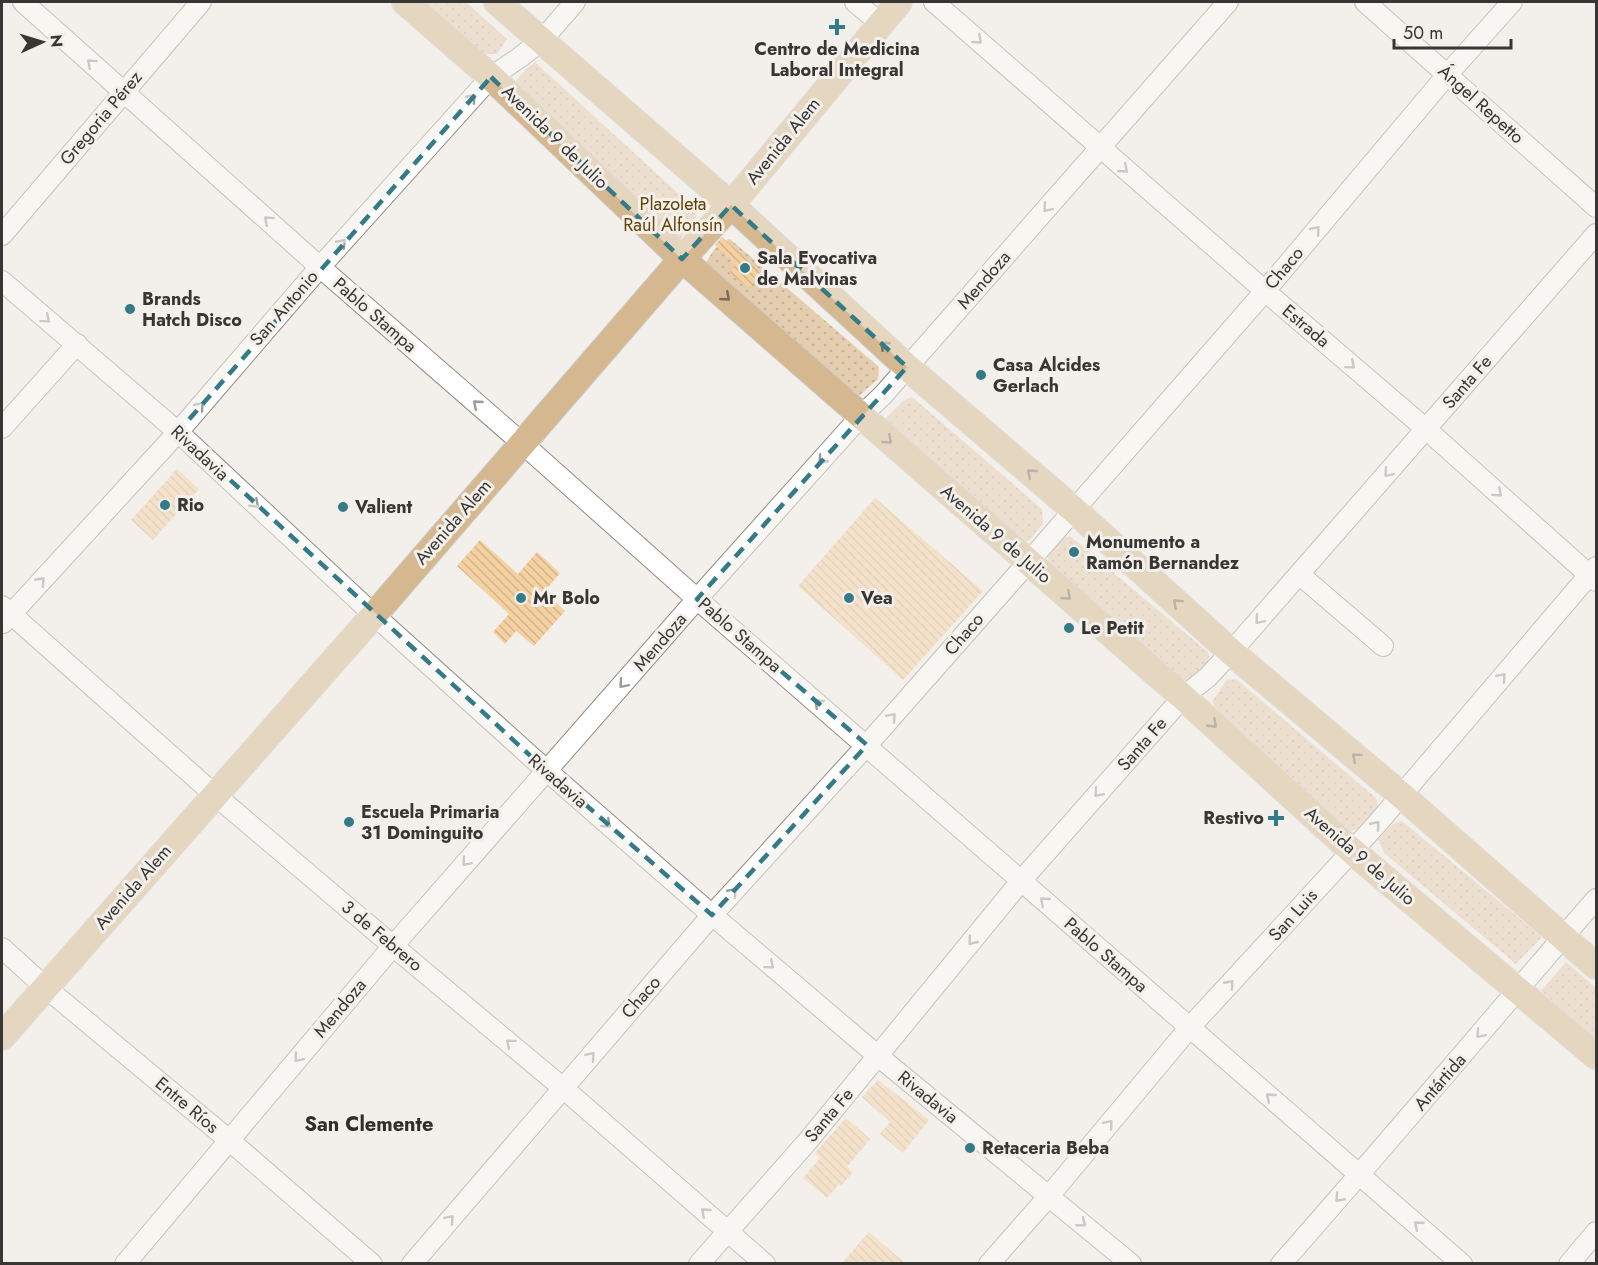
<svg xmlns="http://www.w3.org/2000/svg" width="1598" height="1265" font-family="Jost,sans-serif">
<defs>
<pattern id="grass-dots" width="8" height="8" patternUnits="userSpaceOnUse" patternTransform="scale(1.5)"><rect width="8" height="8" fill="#e5cdaf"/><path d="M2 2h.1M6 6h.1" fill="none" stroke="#c5b197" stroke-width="1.8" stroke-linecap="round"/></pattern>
<pattern id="building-back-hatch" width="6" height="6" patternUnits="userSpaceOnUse" patternTransform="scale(1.5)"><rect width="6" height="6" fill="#f5d1a2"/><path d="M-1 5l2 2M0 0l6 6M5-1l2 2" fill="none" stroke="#d3b48c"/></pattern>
</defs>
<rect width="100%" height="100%" fill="#f3efea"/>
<path fill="url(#grass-dots)" d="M418,2H466L507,39L497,54H479Z
M535,62L693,207L697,215L693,223L680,239L670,238L514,83L526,69Z
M730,239L879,367L878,379L859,396L850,395L705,265C712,252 716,244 730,239Z
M912,397L1042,509L1043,523L1030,540L1016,544L884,420L903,401Z
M1070,536L1209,653L1208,667L1197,678L1179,686L1048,566L1049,552L1064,538Z
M1236,679L1376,798L1378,808L1360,828L1350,831L1214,711L1213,700L1227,680Z
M1402,821L1542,937L1516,964L1384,853L1378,839L1393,824Z
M1566,962L1596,988V1040L1541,991Z"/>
<path fill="url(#building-back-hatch)" d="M722,237L762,273L748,288L729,272L736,265L715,245Z
M177,469L199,489L153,540L131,520Z
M875,498L983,591L903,680L798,586Z
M480,540L518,574L537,552L560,573L544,592L565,611L534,646L516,631L505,644L493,632L509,614L457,566Z
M878,1080L929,1120L903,1153L880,1134L890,1122L862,1097Z
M846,1118L870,1139L847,1167L853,1172L841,1186L839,1184L827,1198L803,1178L820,1158L815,1153Z
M869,1232L905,1263H842Z"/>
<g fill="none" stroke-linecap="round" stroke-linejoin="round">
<g stroke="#908d88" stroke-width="22">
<path id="minor" d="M23,2L320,267L522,443L697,599L1462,1264
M855,2L880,23
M934,2L1265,291L1426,429L1596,581
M1365,2L1596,207
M2,235L201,2
M2,281L178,432L374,615L547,771L712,915L878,1056L1131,1264
M2,428L77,344
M1299,574L1383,646
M2,606L215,795L393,946L563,1088L765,1264
M3,623L178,432L320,267L491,77L519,58L542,40L575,2
M2,948L45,987L229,1140L372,1264
M125,1264L393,946L697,599L861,416L883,395L1228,2
M412,1264L712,915L867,745L1046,542L1265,291L1447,75L1512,2
M699,1264L807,1142L1021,881L1183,697L1208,677L1231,652L1596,234
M989,1264L1049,1196L1190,1027L1376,825L1596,567
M1281,1264C1388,1143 1491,1020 1596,899
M1569,1264L1596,1232"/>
</g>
<g stroke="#cbcbca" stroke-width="28">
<path id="major" d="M405,2L491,77L682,259L1183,697L1352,851L1596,1056
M497,2L731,205L907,367L1073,509L1231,652L1401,795L1596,966
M2,1037L374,615L682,259L731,205L899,2"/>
</g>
<use href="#minor" stroke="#fff" stroke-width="20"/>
<use href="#major" stroke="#d5b88f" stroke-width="26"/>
</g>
<defs><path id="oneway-chevron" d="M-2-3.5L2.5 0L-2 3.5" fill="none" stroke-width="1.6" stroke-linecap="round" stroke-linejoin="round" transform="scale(1.5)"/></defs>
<g stroke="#9c9a9a">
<use href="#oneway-chevron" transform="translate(978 40) rotate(41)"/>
<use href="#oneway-chevron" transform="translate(91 63) rotate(-138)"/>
<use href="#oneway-chevron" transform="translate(472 98) rotate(-48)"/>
<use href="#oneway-chevron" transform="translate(1124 169) rotate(41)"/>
<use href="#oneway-chevron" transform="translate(1047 208) rotate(131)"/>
<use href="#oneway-chevron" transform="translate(268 220) rotate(-138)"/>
<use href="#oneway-chevron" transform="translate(1316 230) rotate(-50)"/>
<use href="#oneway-chevron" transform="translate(342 243) rotate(-48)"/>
<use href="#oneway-chevron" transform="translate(46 319) rotate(40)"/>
<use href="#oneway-chevron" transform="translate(1351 365) rotate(40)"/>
<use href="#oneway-chevron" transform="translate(477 404) rotate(-139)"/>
<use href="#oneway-chevron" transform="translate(200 406) rotate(-49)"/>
<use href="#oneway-chevron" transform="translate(822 460) rotate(132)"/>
<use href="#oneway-chevron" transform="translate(1388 473) rotate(131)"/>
<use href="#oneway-chevron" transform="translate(1498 493) rotate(42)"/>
<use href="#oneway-chevron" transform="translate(255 504) rotate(43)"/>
<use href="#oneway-chevron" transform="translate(41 581) rotate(-48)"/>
<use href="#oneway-chevron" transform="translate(1259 620) rotate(131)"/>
<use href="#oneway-chevron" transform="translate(1502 677) rotate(-49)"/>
<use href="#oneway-chevron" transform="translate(623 684) rotate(131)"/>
<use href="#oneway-chevron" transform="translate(818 703) rotate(-139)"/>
<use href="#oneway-chevron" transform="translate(892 717) rotate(-49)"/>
<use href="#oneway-chevron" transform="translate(1098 793) rotate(131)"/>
<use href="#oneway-chevron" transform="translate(607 824) rotate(41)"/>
<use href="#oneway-chevron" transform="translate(1376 825) rotate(-48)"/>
<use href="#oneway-chevron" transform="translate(466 862) rotate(131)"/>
<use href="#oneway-chevron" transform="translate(733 892) rotate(-48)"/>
<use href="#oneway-chevron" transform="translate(1044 901) rotate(-139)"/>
<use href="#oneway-chevron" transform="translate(972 941) rotate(129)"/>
<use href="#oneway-chevron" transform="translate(770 965) rotate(40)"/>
<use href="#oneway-chevron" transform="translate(1230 984) rotate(-48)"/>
<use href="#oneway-chevron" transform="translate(1480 1034) rotate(131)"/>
<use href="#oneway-chevron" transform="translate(510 1043) rotate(-140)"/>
<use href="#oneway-chevron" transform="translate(591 1056) rotate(-49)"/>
<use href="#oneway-chevron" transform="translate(298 1058) rotate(130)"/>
<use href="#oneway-chevron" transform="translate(1270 1097) rotate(-139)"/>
<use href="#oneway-chevron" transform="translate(1109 1124) rotate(-50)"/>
<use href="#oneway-chevron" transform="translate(1339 1198) rotate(132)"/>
<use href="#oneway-chevron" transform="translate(705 1212) rotate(-139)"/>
<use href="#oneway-chevron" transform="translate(450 1219) rotate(-49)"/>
<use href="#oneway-chevron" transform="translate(1082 1223) rotate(39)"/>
<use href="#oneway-chevron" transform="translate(1418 1225) rotate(-139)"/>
</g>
<g stroke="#776a58">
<use href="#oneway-chevron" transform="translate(726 297) rotate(41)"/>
<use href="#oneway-chevron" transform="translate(884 345) rotate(-137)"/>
<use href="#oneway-chevron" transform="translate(888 440) rotate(41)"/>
<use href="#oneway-chevron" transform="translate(1031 473) rotate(-139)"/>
<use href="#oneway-chevron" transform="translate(1067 596) rotate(41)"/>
<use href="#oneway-chevron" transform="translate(1177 603) rotate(-138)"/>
<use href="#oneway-chevron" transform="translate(1213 724) rotate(43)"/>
<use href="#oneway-chevron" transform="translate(1356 757) rotate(-140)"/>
</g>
<path d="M0 0H1598V1265H0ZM491,77L682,259L731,205L907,367L697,599L867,745L712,915L547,771L178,432Z" fill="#f3efea" fill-opacity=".55" fill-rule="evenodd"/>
<path fill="none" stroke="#357b87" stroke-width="4.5" stroke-dasharray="12 8" stroke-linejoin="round" d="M491,77L682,259L731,205L907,367L697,599L867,745L712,915L547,771L178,432Z"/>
<g fill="#357b87" stroke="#f3efea" stroke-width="2">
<path d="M834 18h6v6h6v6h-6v6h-6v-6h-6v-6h6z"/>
<circle cx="745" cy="268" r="6"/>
<circle cx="130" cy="309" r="6"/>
<circle cx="981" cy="375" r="6"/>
<circle cx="165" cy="505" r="6"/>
<circle cx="343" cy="507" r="6"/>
<circle cx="1074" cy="552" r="6"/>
<circle cx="521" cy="598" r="6"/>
<circle cx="849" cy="598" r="6"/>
<circle cx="1069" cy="628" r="6"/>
<path d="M1273 809h6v6h6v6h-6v6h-6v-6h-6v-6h6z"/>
<circle cx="349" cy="822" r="6"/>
<circle cx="970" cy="1148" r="6"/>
</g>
<g text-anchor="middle" stroke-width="6" stroke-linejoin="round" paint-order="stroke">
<g font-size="18" font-weight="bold" fill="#383634" stroke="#f3efea" text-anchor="start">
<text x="837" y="55" text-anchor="middle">Centro de Medicina<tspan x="837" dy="21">Laboral Integral</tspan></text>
<text x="757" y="264">Sala Evocativa<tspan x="757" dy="21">de Malvinas</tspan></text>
<text x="142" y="305">Brands<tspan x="142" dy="21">Hatch Disco</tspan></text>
<text x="993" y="371">Casa Alcides<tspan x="993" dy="21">Gerlach</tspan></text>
<text x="177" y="511">Rio</text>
<text x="355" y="513">Valient</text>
<text x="1086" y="548">Monumento a<tspan x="1086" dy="21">Ramón Bernandez</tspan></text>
<text x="533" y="604">Mr Bolo</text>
<text x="861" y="604">Vea</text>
<text x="1081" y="634">Le Petit</text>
<text x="361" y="818">Escuela Primaria<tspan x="361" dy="21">31 Dominguito</tspan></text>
<text x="1264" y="824" text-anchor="end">Restivo</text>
<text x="982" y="1154">Retaceria Beba</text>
</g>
<g font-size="18" fill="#383634" stroke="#f3efea">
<text transform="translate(1481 104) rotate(42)" y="6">Ángel Repetto</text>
<text transform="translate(101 118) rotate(-50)" y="6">Gregoria Pérez</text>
<text transform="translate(555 137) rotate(44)" y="6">Avenida 9 de Julio</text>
<text transform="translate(783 141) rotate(-51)" y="6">Avenida Alem</text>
<text transform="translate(1284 268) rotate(-50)" y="6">Chaco</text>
<text transform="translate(984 280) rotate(-49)" y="6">Mendoza</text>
<text transform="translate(284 308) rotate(-49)" y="6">San Antonio</text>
<text transform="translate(375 315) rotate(41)" y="6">Pablo Stampa</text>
<text transform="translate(1306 326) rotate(40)" y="6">Estrada</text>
<text transform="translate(1467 382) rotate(-49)" y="6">Santa Fe</text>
<text transform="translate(200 453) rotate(43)" y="6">Rivadavia</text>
<text transform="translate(453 522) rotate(-49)" y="6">Avenida Alem</text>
<text transform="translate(996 534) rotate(41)" y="6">Avenida 9 de Julio</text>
<text transform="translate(964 634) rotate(-49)" y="6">Chaco</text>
<text transform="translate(740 635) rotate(41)" y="6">Pablo Stampa</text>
<text transform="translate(660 642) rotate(-49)" y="6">Mendoza</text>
<text transform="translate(1142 744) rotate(-49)" y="6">Santa Fe</text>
<text transform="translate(558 781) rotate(41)" y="6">Rivadavia</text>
<text transform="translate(1360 856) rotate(41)" y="6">Avenida 9 de Julio</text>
<text transform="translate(133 887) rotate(-49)" y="6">Avenida Alem</text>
<text transform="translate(1293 915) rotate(-48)" y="6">San Luis</text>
<text transform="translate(382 936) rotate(40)" y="6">3 de Febrero</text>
<text transform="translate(1106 955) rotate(41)" y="6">Pablo Stampa</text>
<text transform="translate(641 997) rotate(-49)" y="6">Chaco</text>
<text transform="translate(340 1008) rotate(-50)" y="6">Mendoza</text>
<text transform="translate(1440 1082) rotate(-49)" y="6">Antártida</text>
<text transform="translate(928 1097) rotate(39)" y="6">Rivadavia</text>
<text transform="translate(187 1105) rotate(40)" y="6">Entre Ríos</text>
<text transform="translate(829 1115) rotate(-50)" y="6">Santa Fe</text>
</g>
<g font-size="18" fill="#644107" stroke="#f3efea">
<text x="673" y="210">Plazoleta<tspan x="673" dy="21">Raúl Alfonsín</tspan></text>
</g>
<g font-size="20" font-weight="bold" fill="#312e2a" stroke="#f3efea">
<text x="369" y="1131">San Clemente</text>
</g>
</g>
<rect width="1598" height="1265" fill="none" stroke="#383634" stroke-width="6"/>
<g transform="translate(42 42) rotate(86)" stroke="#f3efea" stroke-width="4.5" paint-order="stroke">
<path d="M0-4.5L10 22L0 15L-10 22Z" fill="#383634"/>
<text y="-9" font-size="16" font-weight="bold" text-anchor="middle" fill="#383634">N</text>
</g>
<path d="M1394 39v9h117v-9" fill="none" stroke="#383634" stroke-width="3"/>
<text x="1403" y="39" font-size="18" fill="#383634" stroke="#f3efea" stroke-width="4.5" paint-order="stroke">50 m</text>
</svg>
